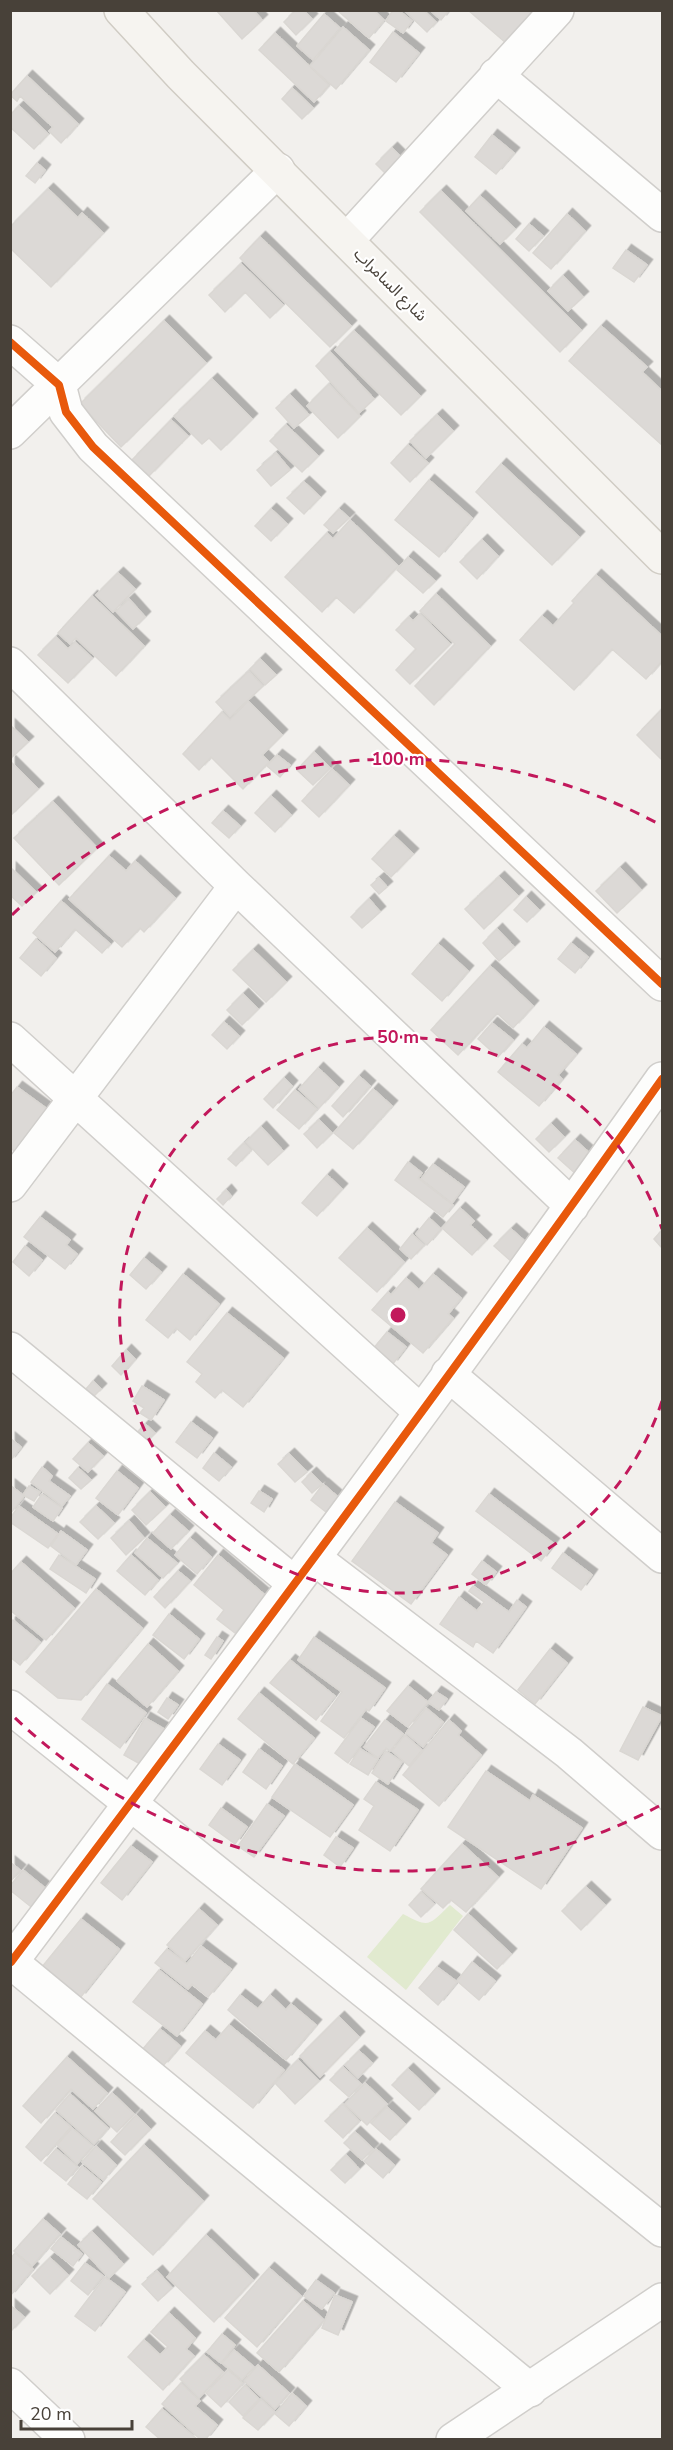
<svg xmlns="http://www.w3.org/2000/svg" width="673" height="2450" font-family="'Nunito Sans','Noto Sans Arabic',sans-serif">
<defs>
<filter id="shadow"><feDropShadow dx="5.5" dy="-5.5" stdDeviation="0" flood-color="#0004"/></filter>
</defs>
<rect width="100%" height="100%" fill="#f2f0ed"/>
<path fill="#e1eacf" d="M450,1905L463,1916L406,1990L367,1957L403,1914C430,1928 428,1926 450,1905Z"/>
<path fill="#dcd9d6" stroke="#dad7d3" stroke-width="1.5" filter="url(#shadow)" d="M216,10H253L262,20L242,39Z
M296,10H303L312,19L296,35L284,22Z
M337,10H373L384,20L369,38Z
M393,10H398L412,21L403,33L386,21Z
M404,10H423L436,22L427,32Z
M430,10H449L441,20Z
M468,10H534L506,43Z
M324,14L340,28L313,60L297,46Z
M343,27L369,50L336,89L310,66Z
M393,32L419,53L396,82L370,62Z
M275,33L329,85L314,102L259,50Z
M27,76L78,124L61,143L49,131L53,127L20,96L17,101L10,95Z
M292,88L313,108L302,119L282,99Z
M19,106L48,134L34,149L10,127V115Z
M492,135L514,153L496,174L475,157Z
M392,148L409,165L394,182L376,164Z
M37,163L45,170L35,183L26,176Z
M48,189L78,218L82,213L103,233L51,287L10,248V227Z
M441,191L581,330L560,352L420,212Z
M480,196L515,229L500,244L466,211Z
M567,214L585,231L551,269L533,253Z
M529,224L543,236L529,251L516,239Z
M260,237L351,326L330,347L240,258Z
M626,250L647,265L634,282L613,268Z
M241,264L283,305L270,318L245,292L225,312L209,295Z
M563,276L583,297L568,311L548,291Z
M164,321L206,363L121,447L80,404Z
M601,326L647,367L642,372L662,391V445L569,361Z
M354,331L420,396L401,415L335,350Z
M330,352L374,399L359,413L316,366Z
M212,379L252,419L221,450L209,438L202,444L174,416Z
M329,384L360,416L338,438L307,406Z
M290,395L309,415L294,428L276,408Z
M437,415L453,431L426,458L410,441Z
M171,420L188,436L149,476L132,460Z
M286,425L318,456L302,472L270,441Z
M408,445L428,463L410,482L391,463Z
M276,453L290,470L271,486L257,470Z
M501,464L579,537L552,565L476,492Z
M429,480L472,518L439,557L395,520Z
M304,482L320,497L304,514L287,498Z
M271,509L287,524L271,541L255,526Z
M339,509L349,518L333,533L324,525Z
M350,520L398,566L354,613L336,597L322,612L285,577L327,533L333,539Z
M482,540L498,556L477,579L460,562Z
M408,557L435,581L423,593L397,570Z
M118,573L135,589L113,612L96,595Z
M596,575L662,636V661L646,679L612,649L574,690L520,640L542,616L553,626L574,603L572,601Z
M436,594L490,646L434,705L415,686L455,644L420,611Z
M92,596L144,646L116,676L76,638L70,644L58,633Z
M129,599L145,617L133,629L116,611Z
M420,614L450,644L410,684L396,670L416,649L396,630L409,617L413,621Z
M56,637L68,649L75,642L92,658L68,683L38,655Z
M260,659L276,675L265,685L250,669Z
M249,671L263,686L230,717L216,702Z
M248,701L282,735L262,755L269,762L243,789L211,757L199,770L183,754L222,712L230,720Z
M662,709V760L637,735Z
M10,725L28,742L10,759Z
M314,752L330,768L313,785L297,770Z
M277,755L290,765L280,777L267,766Z
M10,761L38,789L10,816Z
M332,769L349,785L319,817L302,801Z
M271,796L291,815L275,832L255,813Z
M53,802L97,848L59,885L14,838Z
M223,811L240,826L229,838L212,823Z
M394,836L413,854L391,877L372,859Z
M109,856L126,871L135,861L175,898L144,932L140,928L122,947L69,899Z
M11,868L36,892L22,906L10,895Z
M620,868L641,890L617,913L596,891Z
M499,877L518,896L484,929L465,909Z
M379,878L387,887L379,894L371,885Z
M526,897L539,910L527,922L514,910Z
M369,899L380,912L362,928L351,917Z
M61,901L110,944L102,953L75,929L55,952L33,933Z
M497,929L514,947L499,961L483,943Z
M36,939L56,958L41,976L20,958Z
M571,943L588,957L575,973L558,959Z
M438,944L468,971L442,1001L412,974Z
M253,950L286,982L266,1002L233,970Z
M490,966L533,1006L513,1028L497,1013L458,1055L431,1030Z
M243,994L258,1009L242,1025L227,1010Z
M224,1022L239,1036L227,1049L212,1035Z
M492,1023L513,1040L498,1057L478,1039Z
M544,1027L576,1054L558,1075L562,1079L539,1106L498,1072L522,1044L527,1048Z
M318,1068L338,1087L319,1108L299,1089Z
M359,1076L370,1086L343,1117L332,1106Z
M284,1078L292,1086L273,1108L264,1099Z
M17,1087L47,1109L15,1151L10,1148V1096Z
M373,1089L392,1106L353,1149L334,1133Z
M295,1090L317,1109L299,1129L277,1110Z
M319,1120L332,1133L317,1148L304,1134Z
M551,1124L564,1137L549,1152L536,1139Z
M261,1127L283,1151L268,1165L246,1142Z
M575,1140L594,1157L577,1175L558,1158Z
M244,1143L251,1150L236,1166L228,1159Z
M408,1162L422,1173L418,1178L453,1205L443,1217L395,1180Z
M433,1164L464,1187L452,1203L421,1179Z
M327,1175L342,1189L317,1216L302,1203Z
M226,1190L231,1196L223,1205L217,1199Z
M460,1208L474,1221L470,1225L486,1240L472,1255L442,1228Z
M40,1217L70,1240L66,1245L77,1254L65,1269L24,1237Z
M429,1218L441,1229L427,1245L416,1234Z
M367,1228L404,1262L377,1292L339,1258Z
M511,1229L529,1245L513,1263L494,1246Z
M662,1230V1248L654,1239Z
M412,1234L424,1245L411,1259L400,1249Z
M25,1246L42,1260L29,1276L13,1262Z
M144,1258L161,1272L146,1289L130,1275Z
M183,1274L219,1304L190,1340L176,1328L168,1338L146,1320Z
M433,1274L461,1298L448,1314L453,1318L423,1353L372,1310L388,1292L391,1295L406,1278L419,1290Z
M227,1313L283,1358L243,1407L222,1390L215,1398L196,1382L202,1374L187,1362Z
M387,1332L406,1347L392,1365L373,1349Z
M126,1350L135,1359L121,1375L112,1366Z
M93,1381L101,1389L94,1396L86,1389Z
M142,1386L164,1400L151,1420L140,1413L144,1408L133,1401Z
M191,1422L212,1438L197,1458L176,1442Z
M145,1424L155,1433L143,1445L134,1436Z
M10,1438L21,1447L10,1461Z
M88,1443L103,1456L88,1472L73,1459Z
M214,1453L231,1467L219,1481L203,1468Z
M289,1454L307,1472L295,1482L278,1464Z
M42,1467L52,1476L49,1481L70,1496L62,1506L31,1482Z
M78,1468L91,1480L81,1489L69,1478Z
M117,1471L138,1488L118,1515L96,1498Z
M311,1473L322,1484L312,1493L302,1482Z
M323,1484L338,1497L326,1512L311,1500Z
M10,1485L24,1496L10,1514Z
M29,1486L40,1492L34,1501L23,1495Z
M259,1491L272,1499L264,1512L251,1503Z
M150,1492L165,1507L146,1525L132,1510Z
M42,1494L62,1508L53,1521L33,1507Z
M489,1494L554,1544L541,1561L476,1511Z
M395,1502L438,1533L431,1543L447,1555L411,1604L352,1561Z
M19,1506L58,1534L48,1548L10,1522V1518Z
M96,1506L114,1523L98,1539L80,1522Z
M170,1515L188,1531L171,1549L153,1533Z
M129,1521L144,1538L126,1555L111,1538Z
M61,1531L87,1550L76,1565L51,1546Z
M147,1538L177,1563L163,1578L135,1553Z
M190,1538L211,1557L197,1574L175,1555Z
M563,1553L592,1575L581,1590L552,1568Z
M59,1555L95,1579L86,1593L50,1569Z
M131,1555L158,1580L145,1595L117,1571Z
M218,1555L266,1596L235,1633L217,1619L224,1610L194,1585Z
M482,1561L496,1572L486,1585L472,1574Z
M21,1562L74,1608L46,1640L10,1610V1574Z
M178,1571L190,1581L165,1608L154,1597Z
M473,1586L509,1612L517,1600L526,1607L493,1653L476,1641L473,1647L440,1624L459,1597L477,1611L484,1602L469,1591Z
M96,1589L142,1628L81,1700L58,1698L26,1672Z
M169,1614L199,1639L184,1659L153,1635Z
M13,1620L40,1642L20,1665L10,1657V1623Z
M217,1637L223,1641L211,1659L205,1655Z
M314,1637L385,1688L369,1711L366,1709L344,1738L321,1721L342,1692L298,1660Z
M148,1644L178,1671L147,1707L117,1681Z
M550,1649L567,1663L535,1704L518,1690Z
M290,1660L335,1696L316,1720L270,1683Z
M107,1684L146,1713L120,1748L82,1719Z
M408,1686L428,1702L408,1727L387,1711Z
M436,1692L447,1699L439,1710L428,1702Z
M259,1693L314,1738L293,1764L238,1719Z
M167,1698L178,1705L168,1719L158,1712Z
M643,1707L662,1716L638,1760L620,1751Z
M426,1708L443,1722L423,1747L406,1733Z
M145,1718L171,1733L149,1769L124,1755Z
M361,1718L374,1727L348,1763L335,1753Z
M385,1720L403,1734L390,1751L386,1748L378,1758L364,1747Z
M449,1720L461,1731L458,1735L481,1755L439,1806L403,1775Z
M405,1735L422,1750L409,1766L392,1751Z
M218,1744L240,1760L222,1785L200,1769Z
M259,1749L282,1766L266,1789L243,1772Z
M360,1749L378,1759L368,1775L350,1764Z
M386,1751L402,1762L388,1784L372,1773Z
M295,1764L353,1805L330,1837L272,1797Z
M486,1771L530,1801L533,1795L582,1828L541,1889L448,1827Z
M376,1782L418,1810L390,1851L359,1830L374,1806L364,1799Z
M267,1804L284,1816L254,1857L238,1846Z
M221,1808L247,1827L235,1844L209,1825Z
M336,1837L353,1848L340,1867L324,1855Z
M462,1844L498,1877L466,1912L451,1900L443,1908L421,1889Z
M131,1846L152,1862L122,1900L101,1883Z
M10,1862L20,1870L10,1882Z
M23,1870L55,1896L40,1914L10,1890V1886Z
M586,1887L605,1905L581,1930L562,1911Z
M421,1892L434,1904L421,1917L409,1905Z
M199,1909L217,1925L185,1961L167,1945Z
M468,1914L511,1954L497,1969L454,1930Z
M81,1919L119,1949L80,1998L42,1967Z
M201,1946L231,1969L208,1997L192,1984L188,1989L155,1963L167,1949L187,1964Z
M472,1962L495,1981L479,2000L457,1981Z
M437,1967L457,1982L438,2005L419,1988Z
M159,1970L202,2004L177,2036L133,2002Z
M240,1995L258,2009L270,1995L286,2010L291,2004L316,2025L286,2060L228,2010Z
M339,2017L359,2037L320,2077L300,2056Z
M229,2025L284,2070L253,2108L186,2053L205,2031L216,2040Z
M160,2029L180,2046L162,2067L142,2050Z
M359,2051L372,2063L358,2078L345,2065Z
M67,2057L107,2093L93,2109L71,2089L41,2123L23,2106Z
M298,2060L319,2081L295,2104L275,2083Z
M343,2067L361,2084L349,2097L330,2080Z
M408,2069L434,2094L419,2110L392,2085Z
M365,2083L387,2104L367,2125L345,2104Z
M112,2093L134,2114L117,2132L95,2111Z
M70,2094L108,2128L94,2144L56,2110Z
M343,2104L359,2121L343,2138L325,2121Z
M387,2107L405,2124L390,2140L371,2123Z
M55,2113L71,2127L41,2161L26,2147Z
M136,2115L150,2129L125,2155L111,2142Z
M72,2128L93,2146L77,2164L57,2145Z
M355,2132L373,2149L362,2160L344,2143Z
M144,2145L203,2201L153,2255L93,2199Z
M96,2146L116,2165L103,2180L82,2162Z
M56,2149L78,2167L66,2181L44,2163Z
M376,2149L394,2165L383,2178L364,2161Z
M346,2155L359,2169L345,2183L331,2170Z
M82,2166L101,2182L87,2199L68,2184Z
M43,2219L60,2234L32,2266L14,2251Z
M92,2232L123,2264L109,2278L78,2245Z
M206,2235L253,2280L214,2322L167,2277Z
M61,2237L82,2254L73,2266L51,2249Z
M15,2253L33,2269L10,2296V2259Z
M50,2258L68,2275L50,2294L32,2276Z
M85,2263L103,2276L88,2295L71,2281Z
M269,2268L301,2296L257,2347L225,2318Z
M157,2271L172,2288L158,2301L142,2284Z
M105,2277L125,2292L95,2331L75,2316Z
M316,2280L334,2293L322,2309L304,2296Z
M335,2295L352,2302L338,2335L322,2328Z
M303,2301L324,2320L279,2372L257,2353Z
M10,2305L24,2317L10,2332Z
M169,2313L195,2338L186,2349L194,2356L163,2390L128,2357L144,2340L160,2355L168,2347L151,2332Z
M222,2334L235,2345L221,2363L207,2352Z
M234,2350L254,2367L242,2380L222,2363Z
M204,2355L223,2372L199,2398L180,2379Z
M258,2365L289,2393L275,2409L244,2381Z
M228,2370L243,2383L221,2407L206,2393Z
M181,2383L200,2401L195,2406L217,2425L205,2440H201L162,2404Z
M245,2385L259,2399L243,2416L229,2402Z
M292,2393L306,2406L289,2426L275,2414Z
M261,2399L275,2412L258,2430L243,2418Z
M162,2409L198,2440H161L146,2427Z"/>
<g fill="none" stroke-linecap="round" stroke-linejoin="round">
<g stroke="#d0cecb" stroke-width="36">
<path id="street" d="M496,75L662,215
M347,240L557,10
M10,342L59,385L66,412L93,447L662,984
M10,432L278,170
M10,664L236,886L572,1206
M10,1039L421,1412
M10,1185L236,886
M10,1349L294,1583
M448,1374L662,1556
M314,1558L569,1753L662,1833
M10,1707L662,2230
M10,1961L530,2390
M11,1962C231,1670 451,1377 662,1079
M10,2385L68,2440
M453,2440L662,2300"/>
</g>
<g stroke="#d0ccc4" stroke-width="36">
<path id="secondary" d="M121,10L181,75L662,557"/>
</g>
<use href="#street" stroke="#fdfdfc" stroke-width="33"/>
<use href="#secondary" stroke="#f6f4f0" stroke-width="33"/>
<g stroke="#fff" stroke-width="11">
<path id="cycleway" d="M10,342L59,385L66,412L93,447L662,984
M11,1962C231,1670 451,1377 662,1079"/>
</g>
<use href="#cycleway" stroke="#e8590c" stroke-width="8"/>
</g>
<g fill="none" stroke="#c2185b" stroke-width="3" stroke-dasharray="10 8">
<path d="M662 1401A278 278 0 1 1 662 1229"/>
<path d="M659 1806A556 556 0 0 1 12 1715M12 915A556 556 0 0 1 659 824"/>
</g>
<g text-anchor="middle" stroke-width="4.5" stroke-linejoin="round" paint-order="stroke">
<g font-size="16" fill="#484139" stroke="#fff">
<text transform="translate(391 284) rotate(45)" y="6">شارع السامراب</text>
</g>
</g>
<circle cx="398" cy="1315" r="9" fill="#c2185b" stroke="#fff" stroke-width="3"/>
<g font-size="18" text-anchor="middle" font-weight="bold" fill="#c2185b" stroke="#fff" stroke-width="4.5" stroke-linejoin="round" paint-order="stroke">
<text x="398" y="765">100 m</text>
<text x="398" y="1043">50 m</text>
</g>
<rect width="673" height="2450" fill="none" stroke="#484139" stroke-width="24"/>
<path d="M21 2420v9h111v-9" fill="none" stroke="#484139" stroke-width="3"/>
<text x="30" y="2420" font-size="18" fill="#484139" stroke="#ffffff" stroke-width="4.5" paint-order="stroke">20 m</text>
</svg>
